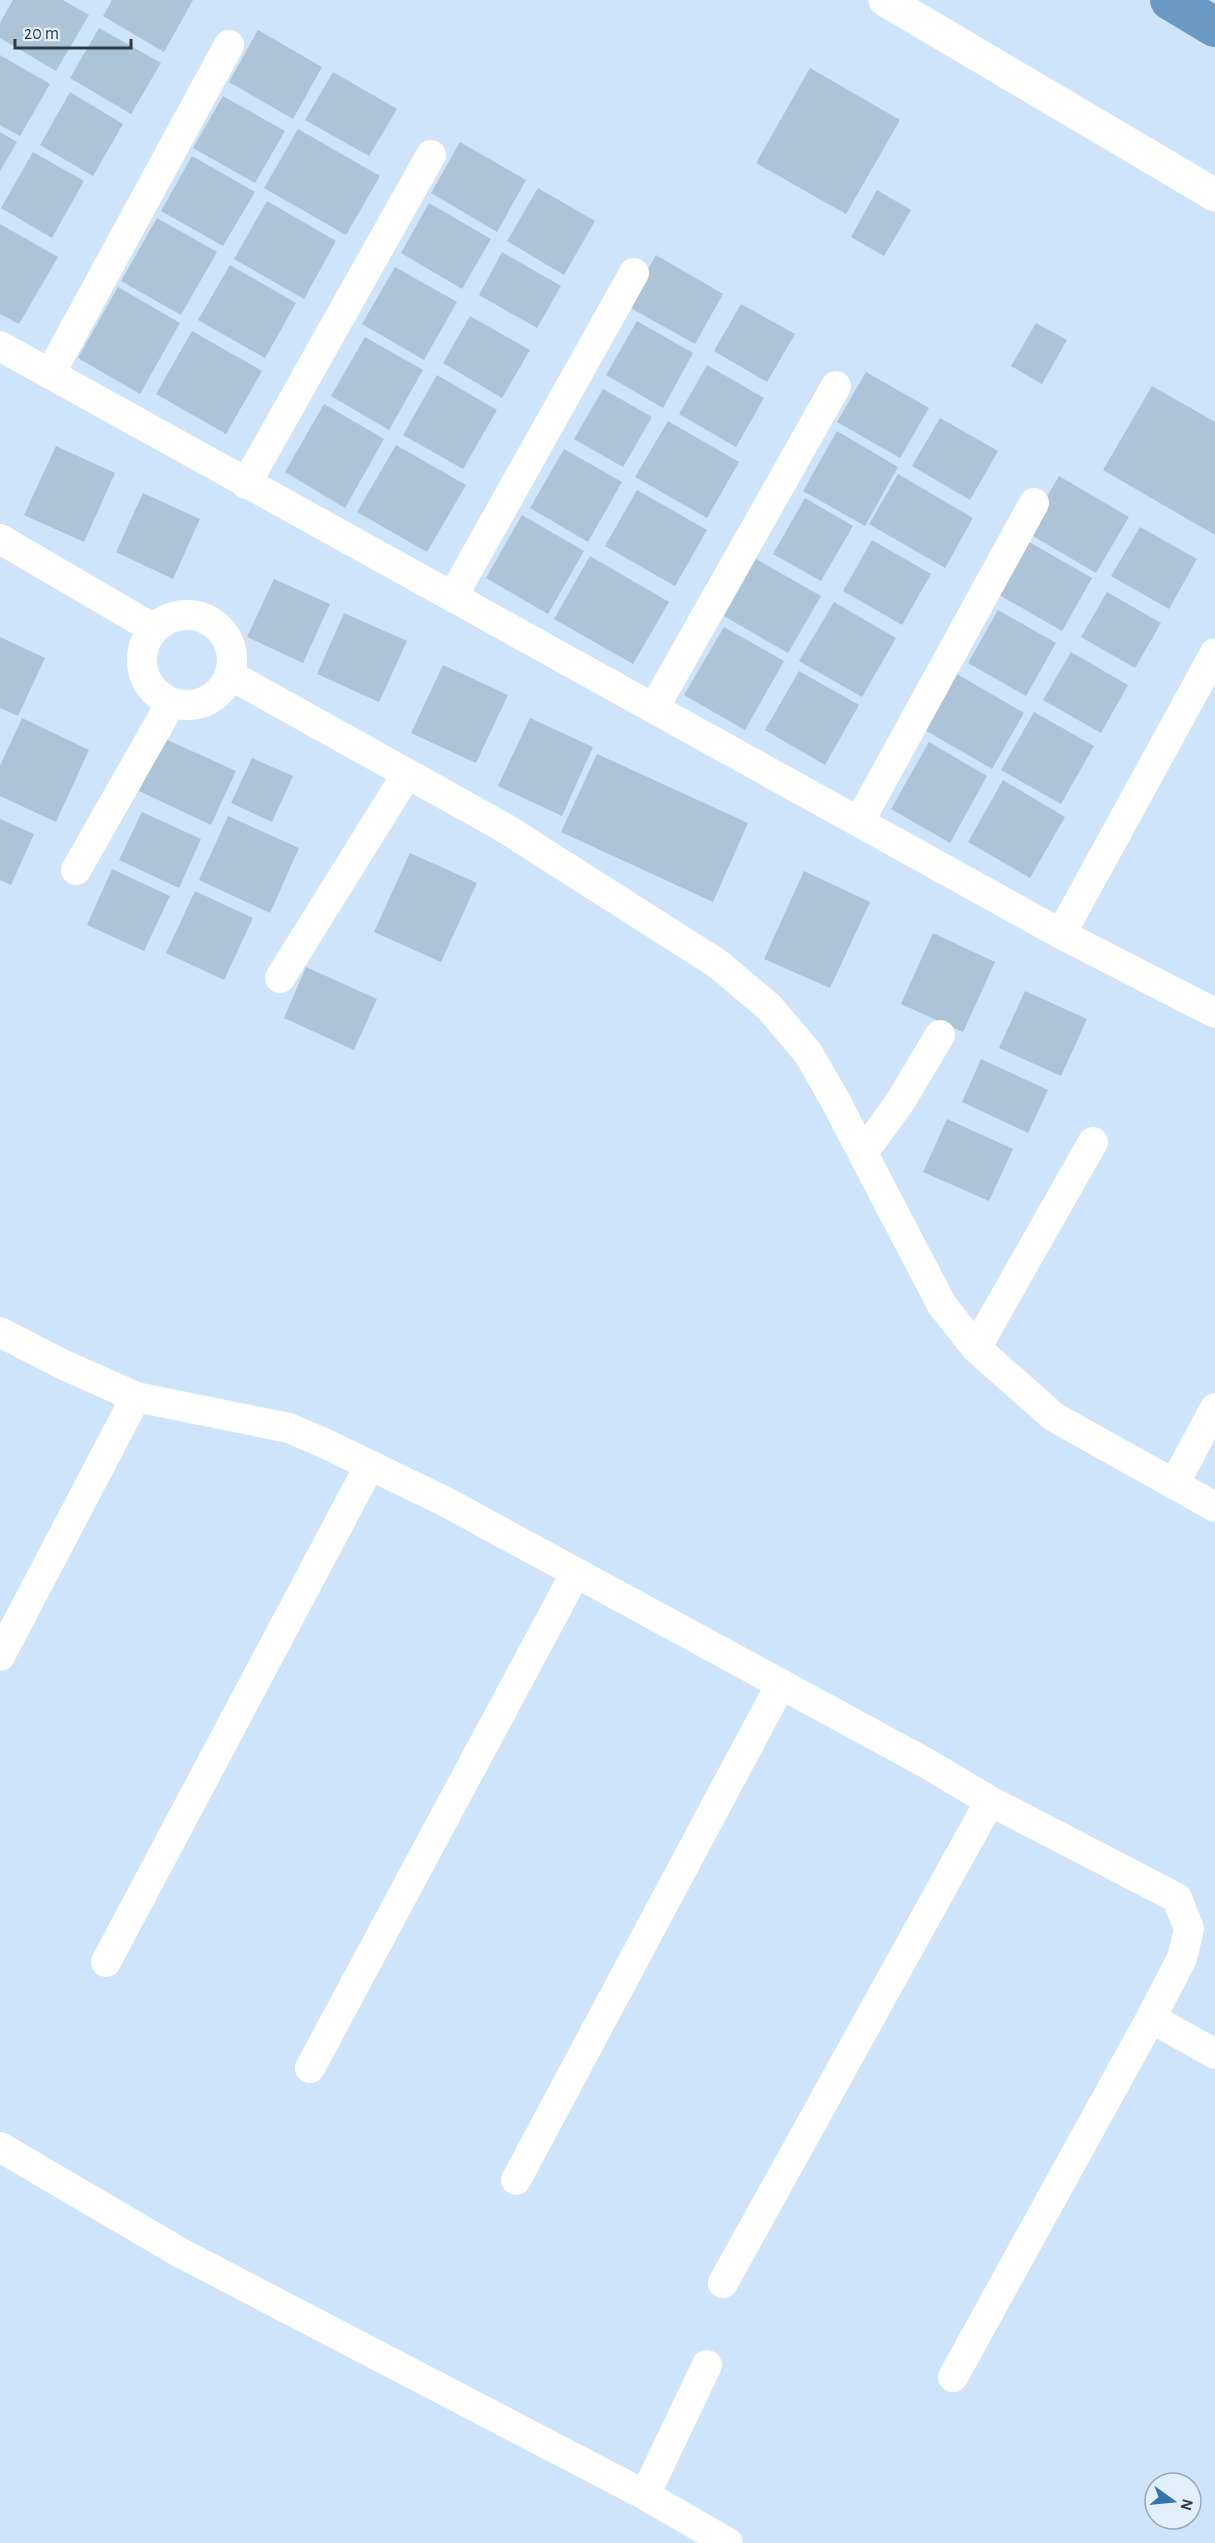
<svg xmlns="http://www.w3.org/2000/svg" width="1215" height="2543" font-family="'Alegreya Sans',sans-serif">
<rect width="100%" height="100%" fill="#cde4fa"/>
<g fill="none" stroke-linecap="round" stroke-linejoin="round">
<path stroke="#6a99c3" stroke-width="40" d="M1170,0L1215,27"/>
</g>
<path fill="#acc3d8" d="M13,0H63L89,15L56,71L0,38V23Z
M112,0H193L164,52L103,16Z
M99,28L161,63L131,114L70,78Z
M258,30L322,67L293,119L229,82Z
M0,55L50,84L20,136L0,125Z
M810,68L900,120L846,214L756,163Z
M333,72L397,109L369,156L305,120Z
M70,92L123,124L93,176L40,145Z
M223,96L285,131L255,183L193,148Z
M298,129L380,176L346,235L264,188Z
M0,132L17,142L0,171Z
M460,142L526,180L497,232L431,193Z
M33,152L84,181L52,238L1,208Z
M192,156L255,192L223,246L161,211Z
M538,188L595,221L564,275L507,241Z
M877,190L911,210L884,256L851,237Z
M267,201L336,241L304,299L234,259Z
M429,203L491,239L462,289L401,253Z
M157,218L217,252L181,315L121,281Z
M0,224L58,257L19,324L0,314Z
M502,252L561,286L537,328L479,295Z
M656,255L723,294L695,344L627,306Z
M230,265L296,303L265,358L198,320Z
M395,267L457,302L424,360L362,324Z
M118,287L180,323L140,394L78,358Z
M741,304L795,334L767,382L714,351Z
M470,316L530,350L502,398L443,363Z
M637,321L693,353L663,408L606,375Z
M1036,323L1067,340L1042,384L1011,366Z
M192,331L262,371L226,434L156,394Z
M365,337L423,370L389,430L331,396Z
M707,365L764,398L736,447L679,414Z
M866,372L929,408L900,458L837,422Z
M437,375L497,410L463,469L403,435Z
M1152,386L1215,422V535L1103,470Z
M603,389L652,417L623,467L574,439Z
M324,404L384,439L345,508L285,472Z
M940,418L998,451L970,500L912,466Z
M668,421L739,462L707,518L635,477Z
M837,431L898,467L865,526L803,491Z
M396,445L466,485L427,552L357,512Z
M56,446L115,473L84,542L24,515Z
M564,449L622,482L588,542L530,508Z
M898,474L973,518L945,568L869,524Z
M1059,476L1129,517L1096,573L1026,532Z
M637,490L707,530L675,586L605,546Z
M143,493L200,519L173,579L116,552Z
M805,498L853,526L821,581L773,554Z
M522,515L584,551L548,614L486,578Z
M1140,527L1197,559L1169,609L1111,576Z
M1024,539L1092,578L1062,631L994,592Z
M872,540L931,574L902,625L843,591Z
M590,556L669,602L633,664L554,619Z
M756,559L821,596L788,653L724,616Z
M274,579L330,604L303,663L247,637Z
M1107,592L1161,623L1135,668L1081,637Z
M834,602L896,638L862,697L799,661Z
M998,610L1056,643L1026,696L968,663Z
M344,613L407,641L379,702L317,674Z
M724,627L784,661L745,730L684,695Z
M0,637L45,658L18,716L0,708Z
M1071,652L1128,685L1101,733L1043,700Z
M443,665L508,695L476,763L411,733Z
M799,671L859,705L825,765L765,730Z
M957,674L1024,713L992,769L925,730Z
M1034,712L1094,746L1061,804L1001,770Z
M22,718L89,750L56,822L0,796V766Z
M530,718L593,747L562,816L498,786Z
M163,738L236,771L211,825L139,791Z
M929,742L987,776L950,843L891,809Z
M597,754L748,823L713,902L561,832Z
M252,758L293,776L272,822L231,803Z
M1003,780L1065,817L1030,878L968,842Z
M142,812L201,839L179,888L119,860Z
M228,816L299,848L270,913L199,880Z
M0,819L34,834L11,885L0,880Z
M410,853L477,883L441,962L374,932Z
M112,869L170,896L144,951L87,925Z
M804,871L870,902L830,988L764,959Z
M195,891L253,918L224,980L166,953Z
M933,933L995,962L963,1032L901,1004Z
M306,967L377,999L354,1050L284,1018Z
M1025,991L1087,1019L1061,1076L999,1048Z
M981,1059L1048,1090L1028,1133L962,1102Z
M947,1119L1013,1149L989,1201L923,1172Z"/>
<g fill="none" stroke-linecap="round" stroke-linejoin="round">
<path stroke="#fff" stroke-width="30" d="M0,346L1061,934L1215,1013
M50,374L229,45
M246,484L431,155
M0,539L154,629
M453,596L634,273
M142 660a45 45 0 1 1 90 0a45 45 0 1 1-90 0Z
M230,675L503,827L718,964L769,1007L808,1053L835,1100L942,1305L976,1348L1054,1417L1215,1507
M654,708L836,386
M859,822L1034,503
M76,870L171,703
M1061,934L1215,653
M280,978L407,774
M863,1153L900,1102L940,1035
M0,1332L64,1365L136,1397L289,1428L324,1443L444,1501L926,1763L990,1801L1177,1898L1189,1929L1182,1958L1151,2018L1215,2054
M976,1348L1093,1142
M1174,1484L1215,1408
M0,1656L136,1397
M106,1962L370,1465
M310,2068L575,1574
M0,2147L179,2252L645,2495L728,2543
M516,2180L781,1684
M723,2283L990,1801
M953,2377L1151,2018
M645,2495L707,2365"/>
<path stroke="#fff" stroke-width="33" d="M885,0L1215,195"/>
</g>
<g transform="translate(1173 2501) rotate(105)"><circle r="28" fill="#e2f0fe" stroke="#9ba7b3" stroke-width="1.5"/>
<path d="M0-4.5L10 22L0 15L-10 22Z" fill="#3375ab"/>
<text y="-9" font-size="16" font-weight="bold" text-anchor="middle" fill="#303942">N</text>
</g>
<path d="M15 39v9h116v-9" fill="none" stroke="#303942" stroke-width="3"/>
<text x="24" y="39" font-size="18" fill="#303942" stroke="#e2f0fe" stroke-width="4.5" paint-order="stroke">20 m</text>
</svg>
